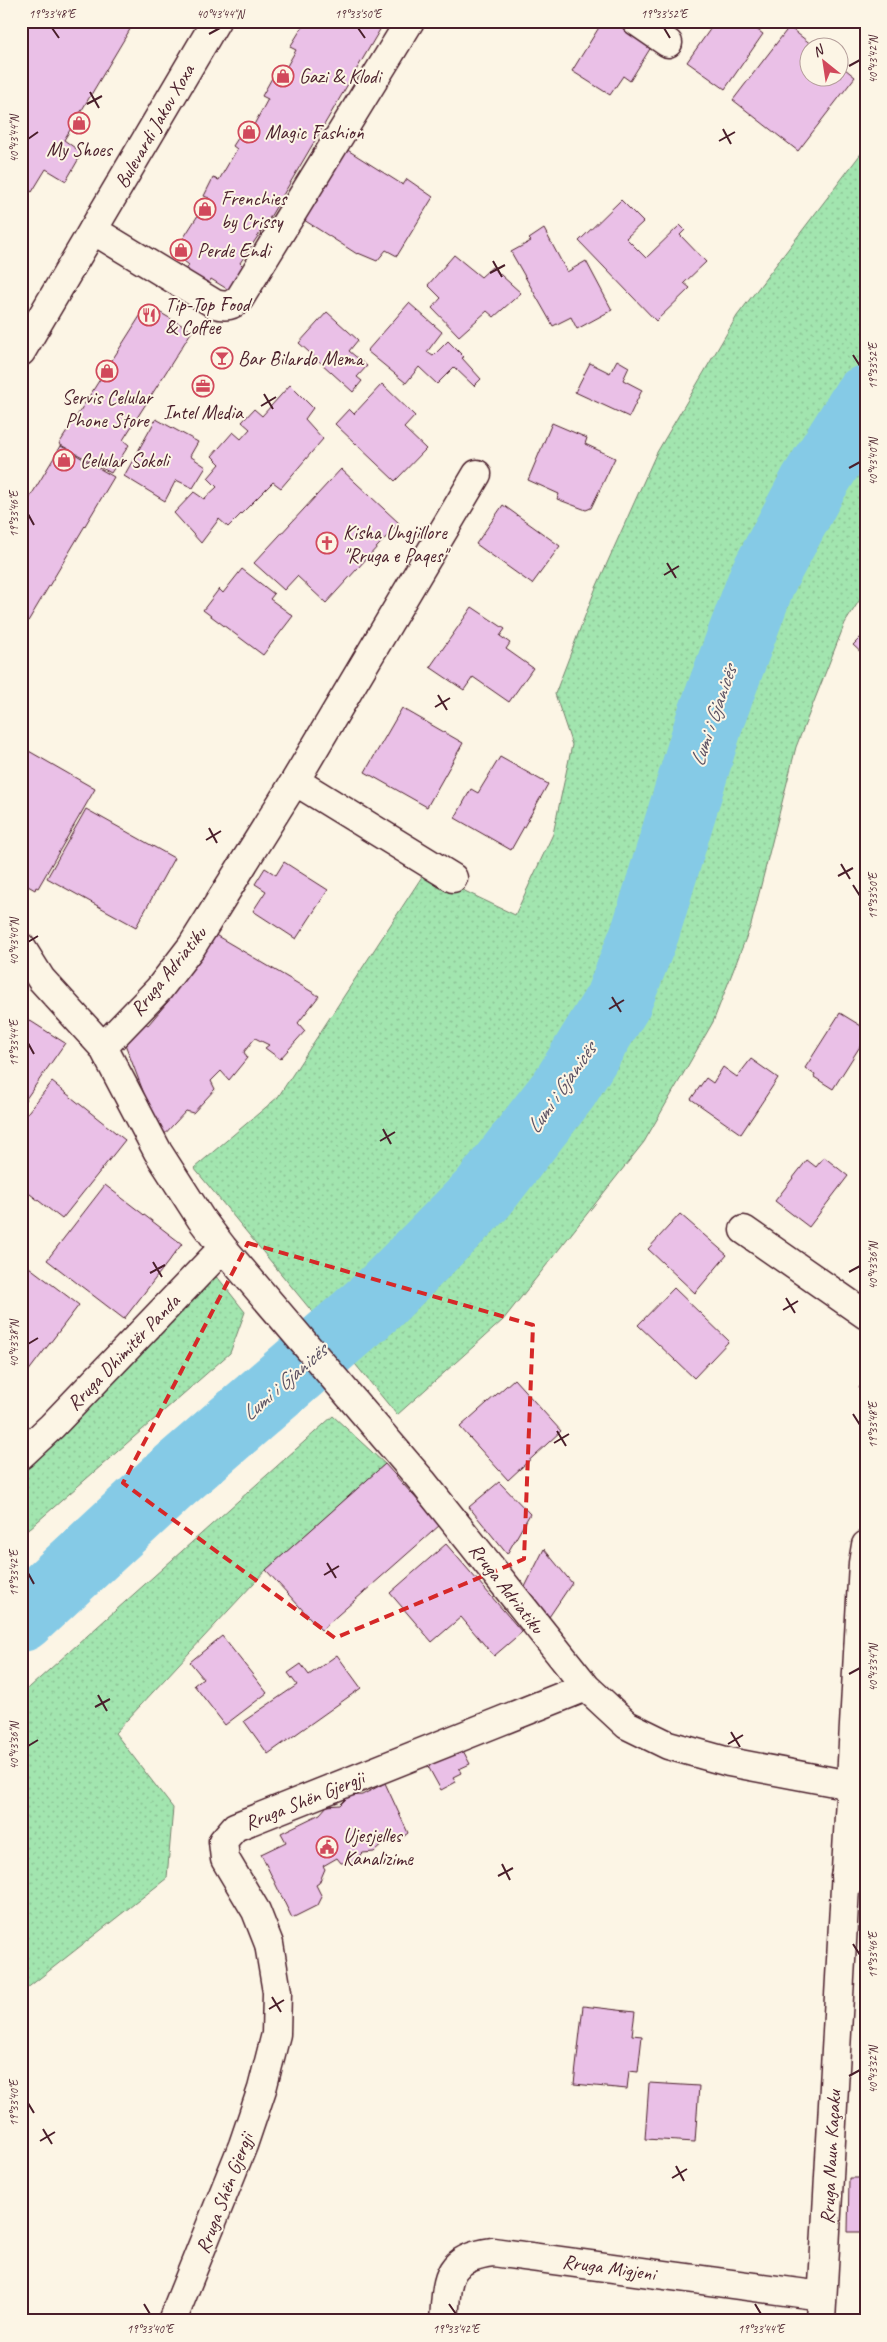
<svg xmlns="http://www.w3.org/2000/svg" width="887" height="2342" font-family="Caveat,sans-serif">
<defs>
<pattern id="park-dots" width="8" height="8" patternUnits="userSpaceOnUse" patternTransform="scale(1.25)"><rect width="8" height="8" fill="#a2e5af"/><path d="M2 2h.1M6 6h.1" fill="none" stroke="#8dc497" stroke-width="1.8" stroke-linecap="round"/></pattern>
</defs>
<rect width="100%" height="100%" fill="#fcf5e5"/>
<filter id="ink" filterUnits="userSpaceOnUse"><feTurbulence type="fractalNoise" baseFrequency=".02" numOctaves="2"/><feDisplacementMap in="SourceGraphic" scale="10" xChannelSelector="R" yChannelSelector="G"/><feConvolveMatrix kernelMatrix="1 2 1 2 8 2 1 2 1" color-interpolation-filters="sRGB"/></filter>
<g filter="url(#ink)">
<path fill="url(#park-dots)" stroke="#76826d" d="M866,147V590L845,623L796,747L751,925L713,1022L644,1142L503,1320L397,1415L194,1168L278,1097L425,872L515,915L553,834L572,745L555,694L595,590L656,454L737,316Z
M203,1269L219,1279L245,1312L230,1353L21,1536V1455Z
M333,1416L385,1464L266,1570L115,1733L173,1808L167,1878L21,1993V1695Z"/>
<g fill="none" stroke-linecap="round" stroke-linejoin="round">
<path stroke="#85cae6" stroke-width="68" d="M21,1618L168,1482L377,1301L483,1194L565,1088L618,1001L646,930L710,720L762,580L813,484L866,399"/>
</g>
<path fill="#eac0e7" stroke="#4a1f2b" d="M21,21H135L64,140L82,153L66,181L46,169L32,192L21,185V93L26,78L21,75Z
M306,21H385L266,224L240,263L244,267L232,292L211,279L206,288L184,274L189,265L174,253L209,198L204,196L213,178L219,180L237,149L233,146L244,129L250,132L268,99L262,96L272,78L278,82L296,50L290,47Z
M603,21H616L653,44L630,81L623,76L610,95L572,71Z
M716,21H745L763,34L725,89L687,62Z
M789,27L816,48H810V78H840V65L855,77L798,151L733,100Z
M338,144L403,185L407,179L433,197L397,256L386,250L377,261L358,253L357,254L304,220Z
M621,200L643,222L626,238L646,258L680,225L685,230L680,235L706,262L684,283L690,288L656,321L579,241Z
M544,229L567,272L586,261L612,310L577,329L571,317L553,326L511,252L531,241L529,239Z
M454,255L481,277L492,267L521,293L494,317L487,311L459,336L432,308L441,298L428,285Z
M409,303L442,332L427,352L433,356L448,341L464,357L462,358L481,379L474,386L454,367L437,384L419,367L406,383L367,351Z
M147,305L192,331L123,440L129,445L111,473L59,444Z
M327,312L358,340L349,351L367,366L357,377L362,381L353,392L299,343Z
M617,360L629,367L623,380L642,390L629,417L575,392L590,363L610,373Z
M382,384L415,416L404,428L426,449L395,481L335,424L349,409L354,414Z
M290,385L313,408L305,419L323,439L281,488L273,482L228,527L219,519L201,543L174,513L194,492L204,499L217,487L208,478L220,464L212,456L233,432L241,439L250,429L242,422L254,409L262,416Z
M156,419L198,442L190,456L206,467L193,488L176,480L165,501L124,476Z
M552,423L587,438L585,444L615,458L591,508L586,510L557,499L559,494L528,480Z
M61,446L114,477L21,633V512Z
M341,469L399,523L326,603L297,576L284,590L254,563Z
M503,505L560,546L532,584L476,544Z
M242,569L274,594L270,599L293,616L263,655L203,610L219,589L223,593Z
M472,607L505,629L500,636L510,643L506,649L533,668L509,702L473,677L464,690L430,667Z
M866,632V657L853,645Z
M402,708L463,743L427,807L365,772Z
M27,750L95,789L38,888L36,887L35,890L21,882V760Z
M500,757L548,784L511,850L455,818L471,789L478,793Z
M86,809L174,858L136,927L47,878Z
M284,862L328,890L296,939L253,911L266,891L255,884L265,868L276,875Z
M207,930L319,996L298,1023L305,1031L280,1059L265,1048L269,1045L255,1038L244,1052L247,1058L229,1080L221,1071L211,1081L215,1089L193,1113L186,1111L161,1138L125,1044L141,1020L148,1025L171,998L165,990Z
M840,1013L866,1029V1037L833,1089L814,1077L815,1075L805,1068Z
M21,1015L65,1043L21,1106Z
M751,1059L778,1078L741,1134L691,1099L706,1078L713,1083L723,1067L737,1077Z
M52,1082L125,1140L62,1219L21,1187V1121Z
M824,1157L848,1176L809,1227L775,1201L807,1160L816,1167Z
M105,1185L182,1244L124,1319L47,1260Z
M680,1214L727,1255L695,1293L648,1249Z
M21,1261L79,1305L21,1381Z
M674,1288L729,1341L694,1378L638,1325Z
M866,1378V1392L859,1388Z
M514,1379L561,1431L508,1480L460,1427Z
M385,1464L440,1525L321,1630L266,1570Z
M499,1482L530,1514L507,1554L469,1507Z
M446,1544L522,1632L494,1656L461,1617L432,1642L390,1593Z
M544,1549L572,1583L547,1620L525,1587Z
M222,1636L267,1693L225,1725L194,1685L203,1678L190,1662Z
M337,1655L361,1688L268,1754L244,1721L297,1685L288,1673L301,1664L309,1675Z
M458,1741L470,1764L459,1769L461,1773L453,1777L456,1782L441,1790L424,1759Z
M385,1783L408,1833L397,1842L384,1843L374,1852L363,1853L353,1862L341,1863L337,1858L323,1866L325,1869L319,1883L316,1885L322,1897L318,1905L292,1918L261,1854L286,1842L281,1833L320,1814L327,1806L340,1805L349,1796L362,1795Z
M865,1977H866V2010H862Z
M583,2006L635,2012L632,2035L642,2036L638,2072L629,2071L627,2089L574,2084Z
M649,2083L699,2086L695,2142L645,2139Z
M849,2178H866V2232H848Z"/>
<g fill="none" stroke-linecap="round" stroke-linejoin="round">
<g stroke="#4a1f2b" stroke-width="31">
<path id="minor" d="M636,21L668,43
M93,230L215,304C226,307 232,306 240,298L410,21
M295,781L453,878
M21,947L41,979L103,1047L158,1152L201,1219L223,1248L422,1481L586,1687L627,1725L668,1745L729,1762L850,1785
M103,1047L159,989L192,946L295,781L477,474
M744,1230L866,1315
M21,1455L52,1426L223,1248
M845,1876L866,1879
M172,2321L243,2145L262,2089L276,2034L277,1992L269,1944L256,1911L225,1859L223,1841L235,1827L586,1687
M444,2321C447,2279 445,2258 493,2252L822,2296"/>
</g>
<g stroke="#4a1f2b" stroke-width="31">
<path id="tertiary" d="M821,2321L863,1563L866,1545"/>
</g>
<g stroke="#4a1f2b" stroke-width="31">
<path id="secondary" d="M21,352L216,21"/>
</g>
<use href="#minor" stroke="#fcf5e5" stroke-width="28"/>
<use href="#tertiary" stroke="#fcf5e5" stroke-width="28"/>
<use href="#secondary" stroke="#fcf5e5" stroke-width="28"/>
</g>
</g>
<path fill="none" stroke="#d62828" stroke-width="4" stroke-dasharray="10 6" stroke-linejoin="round" d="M248,1243L533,1325L524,1559L335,1638L123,1483Z"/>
<path fill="none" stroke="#4a1f2b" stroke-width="2" d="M52,28L59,38M358,28L365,38M664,28L670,38M209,34L220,28M849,66L860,60M90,92L99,108M87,104L102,96M723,129L731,144M28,139L38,132M719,141L735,132M493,261L502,277M490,273L505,265M853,355L860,366M264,394L273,409M261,406L276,397M849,468L860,462M28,514L34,525M667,563L676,578M664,575L679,566M438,695L447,710M435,707L450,698M209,828L217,843M206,840L221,831M841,864L850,879M838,876L853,868M853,885L860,896M28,942L38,936M612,997L621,1012M609,1009L624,1000M28,1043L34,1054M383,1129L391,1144M380,1141L395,1132M153,1262L162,1277M849,1272L860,1266M150,1273L165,1265M786,1298L795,1313M783,1310L798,1301M28,1344L38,1338M853,1414L860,1425M557,1431L566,1446M554,1443L569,1434M327,1563L336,1578M28,1573L34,1584M324,1575L339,1566M849,1674L860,1668M98,1695L107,1711M95,1707L110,1699M731,1732L740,1747M728,1744L743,1735M28,1746L38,1740M502,1864L510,1880M498,1876L513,1868M853,1944L860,1955M272,1997L281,2012M269,2009L284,2000M849,2076L860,2070M28,2103L34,2113M43,2129L52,2144M40,2141L55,2132M676,2166L684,2181M672,2178L687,2169M144,2304L150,2314M449,2304L456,2314M755,2304L761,2314"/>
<defs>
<g id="shop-ring" transform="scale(1.125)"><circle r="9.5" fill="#fcf5e5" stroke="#d1495b" stroke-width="1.5"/><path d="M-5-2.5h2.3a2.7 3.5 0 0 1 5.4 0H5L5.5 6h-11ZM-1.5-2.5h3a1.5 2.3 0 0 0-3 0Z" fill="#d1495b"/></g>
<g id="restaurant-ring" transform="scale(1.125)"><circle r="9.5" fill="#fcf5e5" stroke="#d1495b" stroke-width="1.5"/><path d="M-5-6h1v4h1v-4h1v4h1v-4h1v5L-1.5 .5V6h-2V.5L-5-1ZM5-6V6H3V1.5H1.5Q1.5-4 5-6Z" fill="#d1495b"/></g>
<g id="bar-ring" transform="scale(1.125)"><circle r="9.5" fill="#fcf5e5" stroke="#d1495b" stroke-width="1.5"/><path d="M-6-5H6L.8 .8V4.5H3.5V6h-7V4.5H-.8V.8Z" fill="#d1495b"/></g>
<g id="office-ring" transform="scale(1.125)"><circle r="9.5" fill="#fcf5e5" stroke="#d1495b" stroke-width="1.5"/><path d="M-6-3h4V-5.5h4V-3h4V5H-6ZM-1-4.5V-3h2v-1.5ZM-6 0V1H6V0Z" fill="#d1495b"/></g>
<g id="church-ring" transform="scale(1.125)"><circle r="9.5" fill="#fcf5e5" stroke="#d1495b" stroke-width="1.5"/><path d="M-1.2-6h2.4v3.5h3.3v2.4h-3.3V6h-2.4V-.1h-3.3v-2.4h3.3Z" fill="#d1495b"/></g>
<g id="civic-ring" transform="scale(1.125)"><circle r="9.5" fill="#fcf5e5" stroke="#d1495b" stroke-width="1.5"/><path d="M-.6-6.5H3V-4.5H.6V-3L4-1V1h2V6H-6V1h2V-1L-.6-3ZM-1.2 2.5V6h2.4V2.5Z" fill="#d1495b"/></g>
</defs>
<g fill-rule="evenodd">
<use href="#shop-ring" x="283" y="76"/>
<use href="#shop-ring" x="79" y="123"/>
<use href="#shop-ring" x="249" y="132"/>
<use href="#shop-ring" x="205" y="209"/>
<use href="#shop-ring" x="181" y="250"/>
<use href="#restaurant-ring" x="149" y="315"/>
<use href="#bar-ring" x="222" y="358"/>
<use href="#shop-ring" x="107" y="371"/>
<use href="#office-ring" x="203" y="386"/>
<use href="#shop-ring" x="64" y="460"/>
<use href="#church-ring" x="327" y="543"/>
<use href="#civic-ring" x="327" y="1847"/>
</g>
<g text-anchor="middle" stroke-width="4" stroke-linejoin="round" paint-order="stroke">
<g font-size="20" fill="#4a1f2b" stroke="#fcf5e5" text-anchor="start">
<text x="299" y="83">Gazi &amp; Klodi</text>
<text x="265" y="139">Magic Fashion</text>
<text x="79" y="156" text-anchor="middle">My Shoes</text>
<text x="221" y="205">Frenchies<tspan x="221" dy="23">by Crissy</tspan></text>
<text x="197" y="257">Perde Endi</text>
<text x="165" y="311">Tip-Top Food<tspan x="165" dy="23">&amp; Coffee</tspan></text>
<text x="238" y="365">Bar Bilardo Mema</text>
<text x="107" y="404" text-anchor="middle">Servis Celular<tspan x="107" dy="23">Phone Store</tspan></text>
<text x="203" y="419" text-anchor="middle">Intel Media</text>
<text x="80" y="467">Celular Sokoli</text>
<text x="343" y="539">Kisha Ungjillore<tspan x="343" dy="23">"Rruga e Paqes"</tspan></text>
<text x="343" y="1842">Ujesjelles<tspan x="343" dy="23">Kanalizime</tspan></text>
</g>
<g font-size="20" fill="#4a1f2b" stroke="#fcf5e5">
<text transform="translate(154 126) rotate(-60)" y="7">Bulevardi Jakov Xoxa</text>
<text transform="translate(168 971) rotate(-51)" y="7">Rruga Adriatiku</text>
<text transform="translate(123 1352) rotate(-46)" y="7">Rruga Dhimitër Panda</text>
<text transform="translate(507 1588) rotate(52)" y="7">Rruga Adriatiku</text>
<text transform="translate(304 1800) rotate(-22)" y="7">Rruga Shën Gjergji</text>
<text transform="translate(830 2157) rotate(-87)" y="7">Rruga Naun Kaçaku</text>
<text transform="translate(224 2193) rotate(-69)" y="7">Rruga Shën Gjergji</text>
<text transform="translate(609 2267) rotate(8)" y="7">Rruga Migjeni</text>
</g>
<g font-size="21" font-style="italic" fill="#5c5263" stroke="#fcf5e5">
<text transform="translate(713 716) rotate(-71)" y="7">Lumi i Gjanicës</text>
<text transform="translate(561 1088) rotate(-55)" y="7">Lumi i Gjanicës</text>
<text transform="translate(284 1382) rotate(-41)" y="7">Lumi i Gjanicës</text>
</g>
</g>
<rect width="887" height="2342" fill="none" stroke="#fcf5e5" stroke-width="55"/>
<g transform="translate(824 62) rotate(330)"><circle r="24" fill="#fcf5e5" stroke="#b59f9b"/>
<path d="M0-4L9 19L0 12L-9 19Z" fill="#d1495b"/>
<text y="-8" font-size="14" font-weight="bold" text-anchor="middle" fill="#4a1f2b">N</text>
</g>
<rect x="28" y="28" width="832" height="2286" fill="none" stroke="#4a1f2b" stroke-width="2"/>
<g font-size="12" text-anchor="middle" fill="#4a1f2b">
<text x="52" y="18">19°33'48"E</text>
<text x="220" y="18">40°43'44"N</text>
<text x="358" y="18">19°33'50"E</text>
<text x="664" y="18">19°33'52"E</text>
<text transform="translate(873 60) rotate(-90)" y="4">40°43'42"N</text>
<text transform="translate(14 139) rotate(-90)" y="4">40°43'44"N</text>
<text transform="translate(873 366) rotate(-90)" y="4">19°33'52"E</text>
<text transform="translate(873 462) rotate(-90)" y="4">40°43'40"N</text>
<text transform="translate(14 514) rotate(-90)" y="4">19°33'46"E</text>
<text transform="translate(873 896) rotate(-90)" y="4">19°33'50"E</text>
<text transform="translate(14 942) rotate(-90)" y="4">40°43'40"N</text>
<text transform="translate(14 1043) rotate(-90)" y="4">19°33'44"E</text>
<text transform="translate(873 1266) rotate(-90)" y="4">40°43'36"N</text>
<text transform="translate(14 1344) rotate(-90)" y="4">40°43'38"N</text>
<text transform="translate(873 1425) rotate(-90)" y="4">19°33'48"E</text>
<text transform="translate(14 1573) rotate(-90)" y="4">19°33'42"E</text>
<text transform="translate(873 1668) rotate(-90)" y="4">40°43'34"N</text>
<text transform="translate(14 1746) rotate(-90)" y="4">40°43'36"N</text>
<text transform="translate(873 1955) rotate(-90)" y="4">19°33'46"E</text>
<text transform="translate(873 2070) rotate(-90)" y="4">40°43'32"N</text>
<text transform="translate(14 2103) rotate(-90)" y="4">19°33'40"E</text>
<text x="150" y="2333">19°33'40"E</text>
<text x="456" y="2333">19°33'42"E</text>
<text x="761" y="2333">19°33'44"E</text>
</g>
</svg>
